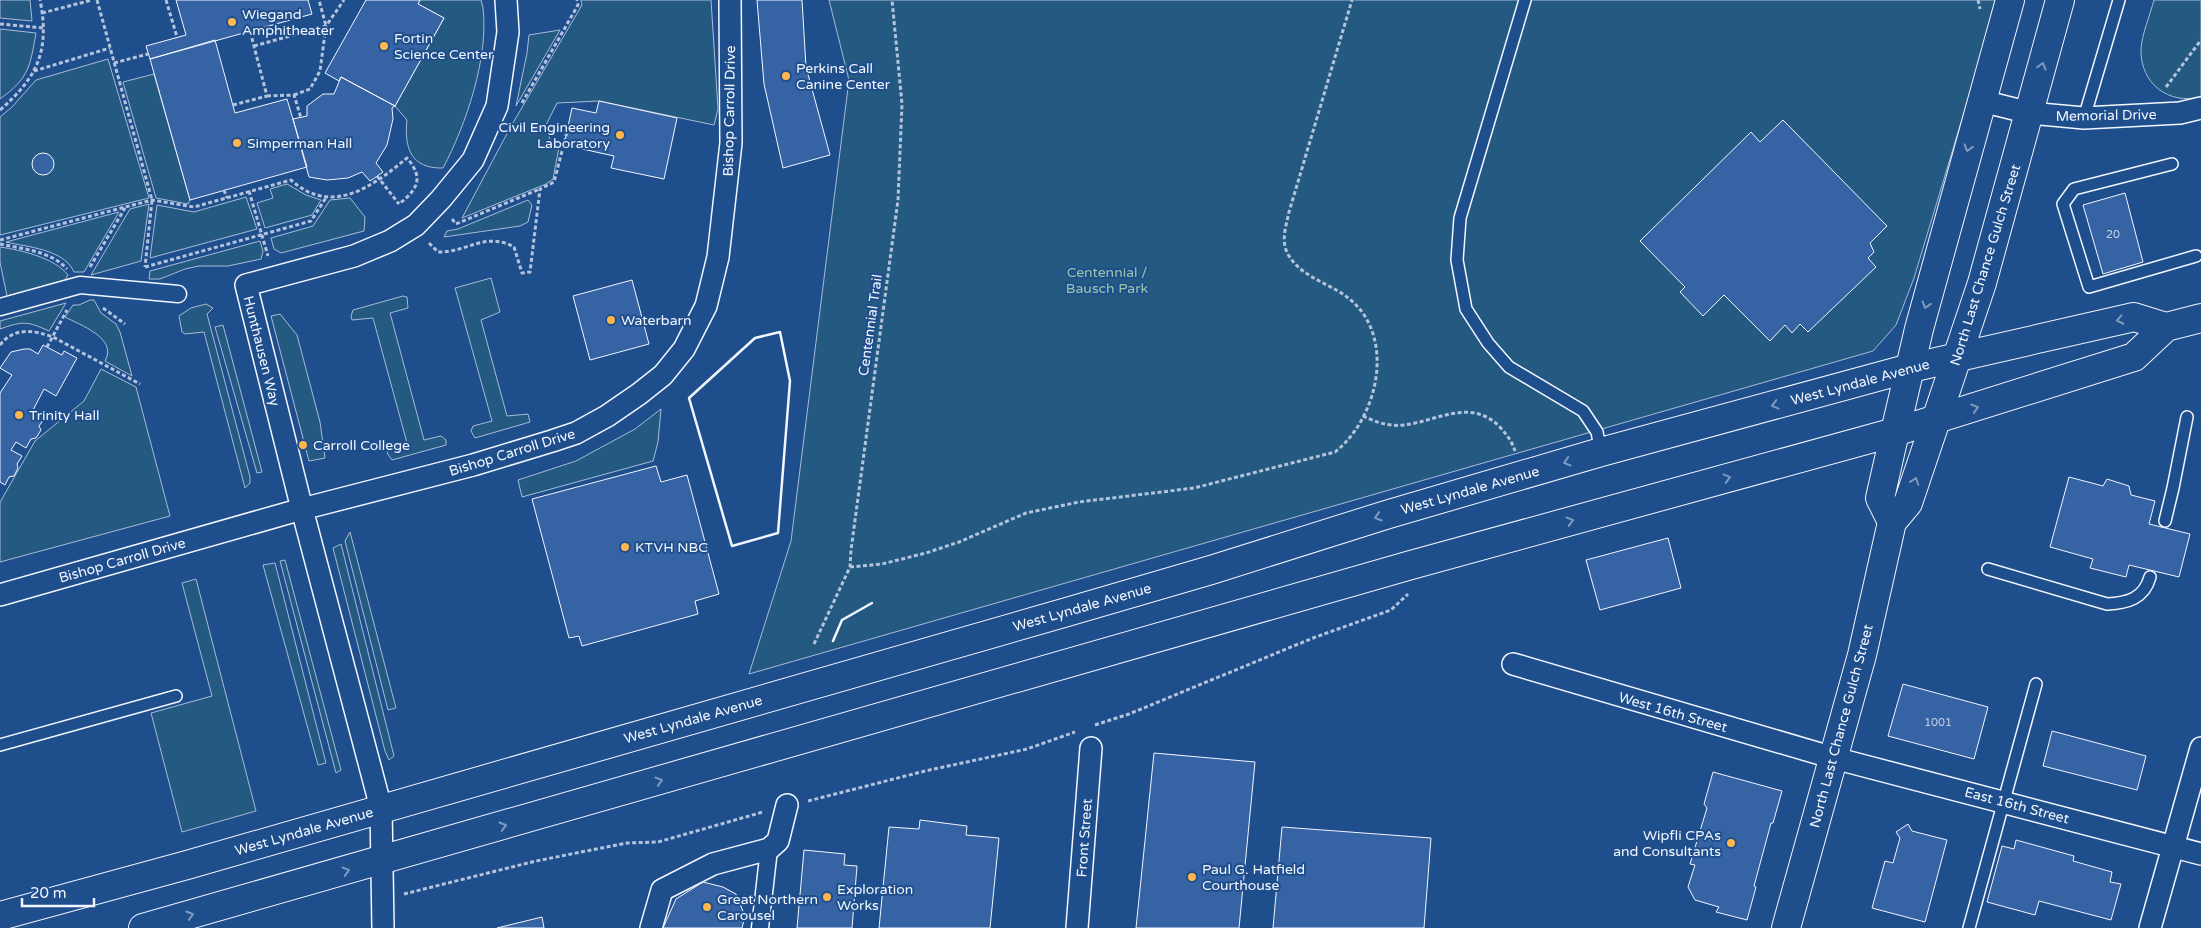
<svg xmlns="http://www.w3.org/2000/svg" width="2201" height="928" font-family="'Varela Round',sans-serif">
<rect width="100%" height="100%" fill="#1f4e8c"/>
<path fill="#245a82" stroke="#a8bbd7" d="M0,0H30L32,21L0,18Z
M420,0H481L483,8C489,57 466,125 443,168C411,169 404,148 407,120L395,106L444,18L418,4Z
M581,0H711L718,109L714,125L599,101L557,103L546,125L550,140L559,147L553,179L546,184L462,218L510,128L582,5Z
M829,0H1998L1914,278L1896,325L1873,351L749,674L791,541L849,80Z
M2154,0H2201V97C2169,105 2140,84 2141,49C2142,34 2150,15 2154,0Z
M0,29L36,33C30,67 29,78 0,99Z
M560,30L516,106L527,53L529,35Z
M108,59L149,198L0,235V117L12,107L36,80Z
M154,74L190,200L188,204L156,198L123,82Z
M287,184L306,195L321,200L312,215L265,228L257,203L273,198L270,189Z
M246,197L257,229L150,258L157,205L194,212Z
M350,198L365,217L364,231L281,253L274,249L271,238L313,226L330,200Z
M528,200L532,205L528,222L520,226L444,237L447,231L458,229Z
M149,204L141,261L91,275L130,209Z
M119,212L84,272H74C64,249 27,247 6,242Z
M260,241L263,251L261,259L228,266H199L185,269L160,279H149L150,271Z
M0,247C21,250 55,258 68,275L65,280L7,296L0,262Z
M491,278L500,312L481,320L507,416L528,414L530,422L475,438L471,431L473,426L492,421L455,288Z
M403,296L407,297L408,308L390,313L424,440L441,436L446,440V445L392,460L387,453L391,447L407,443L373,318L352,320L351,316L353,310Z
M90,300H94L101,313L116,324L120,332L132,376L105,361C118,338 80,325 65,317L73,305H79Z
M66,303L49,331C27,321 23,321 0,329V321Z
M206,304L213,308L207,314L250,477V483L245,488L204,332L185,334L182,332L179,316L191,308Z
M280,314L297,335L320,422L325,458L309,461L271,316Z
M223,325L262,472L257,473L215,327Z
M101,369L136,387L170,516L0,562V503L3,497L35,441L84,401Z
M661,409L658,442L653,461L522,497L518,480L576,461L635,429Z
M350,532L396,708L388,710L345,541Z
M341,544L394,756L389,760L385,751L333,548Z
M285,560L341,770L336,773L280,561Z
M275,563L326,763L318,765L263,565Z
M196,579L256,811L182,832L151,713L212,696L182,583Z"/>
<path fill="#3563a3" stroke="#f2f6ff" d="M176,0H308L312,14L150,59L146,46L186,35Z
M366,0H420L418,4L444,18L395,106L341,77L339,81L325,73Z
M757,0H802L806,67L830,155L783,168L764,84Z
M215,40L235,113L287,99L307,167L190,200L150,59Z
M341,77L395,106L392,108L393,119L387,145L376,163L383,172L370,181L362,172L348,178L327,180L309,177L293,119L307,116V106L323,94H334Z
M599,101L677,118L664,179L611,168L614,156L564,145L572,108L596,113Z
M1783,120L1887,226L1870,243L1874,252L1868,258L1876,267L1808,332L1800,324L1792,333L1785,325L1770,341L1724,295L1703,316L1680,292L1685,287L1640,241L1751,132L1760,142Z
M32 164a11 11 0 1 1 22 0a11 11 0 1 1-22 0Z
M2125,193L2143,262L2103,274L2083,205Z
M632,280L649,344L590,360L573,296Z
M43,345L62,355L64,351L77,358L56,396L44,389L32,412L44,419L39,426L41,430L36,438L31,439L26,448L16,442L11,450L22,456L17,464L18,468L14,476L9,477L5,485L0,482V393L12,375L0,368L11,352L24,349H30L38,354Z
M656,466L661,482L687,475L719,594L695,601L698,614L582,646L579,636L569,638L532,499Z
M2069,477L2103,486L2107,479L2129,486L2131,495L2155,501L2149,524L2190,534L2179,577L2129,565L2126,577L2090,568L2093,559L2050,547Z
M1668,538L1681,588L1600,610L1586,560Z
M1903,684L1988,707L1974,759L1888,736Z
M2052,731L2146,756L2137,790L2043,766Z
M1154,753L1255,762L1239,928H1136Z
M1713,772L1782,791L1773,823H1771L1754,886L1756,887L1747,920L1716,912L1719,907L1695,900L1688,887L1695,865L1690,864L1707,808L1704,804Z
M920,820L967,826L966,835L999,838L990,928H879L889,827L919,829Z
M1908,824L1912,831L1947,840L1925,922L1872,908L1885,861L1893,863L1900,838L1896,832Z
M1282,827L1431,838L1424,928H1273Z
M2016,840L2074,856L2073,861L2112,872L2110,882L2121,884L2111,920L2039,901L2035,915L1987,902L2002,846L2014,849Z
M804,850L845,854L844,865L857,866L852,928H797Z
M703,882L723,887L736,894L745,916L742,928H663L676,899Z
M542,917L544,928H497Z"/>
<g fill="none" stroke-linecap="round" stroke-linejoin="round">
<g stroke="#f2f6ff" stroke-width="14">
<path id="service" d="M1525,0L1460,218L1457,260L1466,309L1488,343L1509,367L1583,411L1597,432L1601,452
M2084,118L2119,0
M2172,164L2074,189L2063,204L2089,287L2196,256
M2165,521L2173,488L2187,417
M1988,569L2107,604C2127,603 2144,599 2150,577
M0,745L176,696
M1969,928L2036,684"/>
</g>
<g stroke="#f2f6ff" stroke-width="19">
<path id="pedestrian" d="M0,307L80,285L178,294
M760,928L769,849"/>
</g>
<g stroke="#f2f6ff" stroke-width="24">
<path id="minor" d="M1982,101L2030,113L2084,118L2180,113L2201,108
M0,595L302,509L473,465L552,441L576,433L607,416L639,394L663,375L684,349L706,306L718,257L731,143L730,0
M1513,664L1834,758L2201,854
M383,928L381,808L302,509L246,285L354,256L390,241L416,225L441,199L473,160L497,106L508,32L506,0
M651,928L662,890L713,864L769,849L778,841L787,805
M1077,928L1091,748
M2150,928L2201,748"/>
</g>
<g stroke="#f2f6ff" stroke-width="30">
<path id="secondary" d="M1892,522L1880,498L1895,432
M1786,928L1862,655L1892,522L1908,503L1936,420"/>
</g>
<g stroke="#f2f6ff" stroke-width="30">
<path id="primary" d="M1936,420L1982,283L2060,0
M1895,432L1919,329L2010,0"/>
</g>
<g stroke="#f2f6ff" stroke-width="30">
<path id="trunk" d="M0,916L187,865L1067,612L1211,570L1389,514L1601,452L1910,368L2134,317L2166,327L2201,318
M143,928L1411,565L1895,432L2134,357L2166,327"/>
</g>
<path stroke="#b3c4dc" stroke-width="3" stroke-dasharray="4 2.5" stroke-linecap="butt" d="M97,0L152,200L145,267
M166,0L177,37
M1978,0L1980,9
M42,13L92,0
M0,24L44,28
M254,46L326,26L344,0
M114,63L148,54
M34,71L110,48
M2166,87L2201,40
M294,95L310,89L320,71L326,26L319,0
M267,96L294,95L301,118
M522,103L578,5L577,0
M233,105L267,96L250,31
M0,110C38,77 50,50 40,0
M377,176L399,204
M224,190L227,198
M249,191L268,256
M452,219L456,224L540,189
M0,240L152,200L194,207L291,180C332,217 373,186 407,158C424,178 418,189 399,204
M429,243L438,252C466,253 486,231 514,247L522,273L530,272L540,189L554,182L569,124
M0,244C23,249 51,251 67,269
M90,267L125,208
M145,267L311,221L327,196
M103,308L125,324
M0,345C14,327 33,330 53,337L140,384
M47,347L67,310
M1363,416C1375,422 1390,427 1404,425C1437,421 1470,398 1499,426C1506,434 1512,441 1515,451
M850,567L882,564L926,553L959,542L1026,513L1079,502L1194,488L1335,452C1377,419 1395,342 1354,303C1335,284 1304,280 1289,256C1280,242 1286,227 1289,212L1352,0
M814,644L850,567L851,550L898,200L902,104L892,0
M1095,725L1129,714L1313,638L1391,610L1408,594
M808,801L925,771L1027,749L1075,732
M404,894L536,861L627,843L658,842L763,812"/>
<use href="#service" stroke="#1f4e8c" stroke-width="11"/>
<use href="#pedestrian" stroke="#1f4e8c" stroke-width="16"/>
<use href="#minor" stroke="#1f4e8c" stroke-width="21"/>
<use href="#secondary" stroke="#1f4e8c" stroke-width="28"/>
<use href="#primary" stroke="#1f4e8c" stroke-width="28"/>
<use href="#trunk" stroke="#1f4e8c" stroke-width="28"/>
<path stroke="#f2f6ff" stroke-width="2.5" d="M780,332L790,381L778,533L732,546L689,398L755,338Z
M833,641L842,620L872,603"/>
</g>
<defs><path id="oneway-chevron" d="M-2-3.5L2.5 0L-2 3.5" fill="none" stroke-width="1.6" stroke-linecap="round" stroke-linejoin="round" transform="scale(1.25)"/></defs>
<g stroke="#7e9ac0">
<use href="#oneway-chevron" transform="translate(2042 66) rotate(-75)"/>
<use href="#oneway-chevron" transform="translate(1968 148) rotate(107)"/>
<use href="#oneway-chevron" transform="translate(1926 305) rotate(107)"/>
<use href="#oneway-chevron" transform="translate(2120 320) rotate(168)"/>
<use href="#oneway-chevron" transform="translate(1775 405) rotate(165)"/>
<use href="#oneway-chevron" transform="translate(1975 408) rotate(-17)"/>
<use href="#oneway-chevron" transform="translate(1567 462) rotate(164)"/>
<use href="#oneway-chevron" transform="translate(1727 478) rotate(-15)"/>
<use href="#oneway-chevron" transform="translate(1915 481) rotate(-71)"/>
<use href="#oneway-chevron" transform="translate(1378 517) rotate(163)"/>
<use href="#oneway-chevron" transform="translate(1570 521) rotate(-15)"/>
<use href="#oneway-chevron" transform="translate(659 781) rotate(-16)"/>
<use href="#oneway-chevron" transform="translate(503 826) rotate(-16)"/>
<use href="#oneway-chevron" transform="translate(346 871) rotate(-15)"/>
<use href="#oneway-chevron" transform="translate(190 915) rotate(-16)"/>
</g>
<g fill="#ffb74d" stroke="#1f4e8c" stroke-width="2">
<circle cx="232" cy="22" r="5"/>
<circle cx="384" cy="46" r="5"/>
<circle cx="786" cy="76" r="5"/>
<circle cx="620" cy="135" r="5"/>
<circle cx="237" cy="143" r="5"/>
<circle cx="611" cy="320" r="5"/>
<circle cx="19" cy="415" r="5"/>
<circle cx="303" cy="445" r="5"/>
<circle cx="625" cy="547" r="5"/>
<circle cx="1731" cy="843" r="5"/>
<circle cx="1192" cy="877" r="5"/>
<circle cx="827" cy="897" r="5"/>
<circle cx="707" cy="907" r="5"/>
</g>
<g text-anchor="middle" stroke-width="4" stroke-linejoin="round" paint-order="stroke">
<g font-size="11" fill="#c3d1e8">
<text x="2113" y="238">20</text>
<text x="1938" y="726">1001</text>
</g>
<g font-size="14" fill="#f2f6ff" stroke="#1f4e8c" text-anchor="start">
<text x="242" y="19">Wiegand<tspan x="242" dy="16">Amphitheater</tspan></text>
<text x="394" y="43">Fortin<tspan x="394" dy="16">Science Center</tspan></text>
<text x="796" y="73">Perkins Call<tspan x="796" dy="16">Canine Center</tspan></text>
<text x="610" y="132" text-anchor="end">Civil Engineering<tspan x="610" dy="16">Laboratory</tspan></text>
<text x="247" y="148">Simperman Hall</text>
<text x="621" y="325">Waterbarn</text>
<text x="29" y="420">Trinity Hall</text>
<text x="313" y="450">Carroll College</text>
<text x="635" y="552">KTVH NBC</text>
<text x="1721" y="840" text-anchor="end">Wipfli CPAs<tspan x="1721" dy="16">and Consultants</tspan></text>
<text x="1202" y="874">Paul G. Hatfield<tspan x="1202" dy="16">Courthouse</tspan></text>
<text x="837" y="894">Exploration<tspan x="837" dy="16">Works</tspan></text>
<text x="717" y="904">Great Northern<tspan x="717" dy="16">Carousel</tspan></text>
</g>
<g font-size="14" fill="#f2f6ff" stroke="#1f4e8c">
<text transform="translate(729 111) rotate(-89)" y="5">Bishop Carroll Drive</text>
<text transform="translate(2106 115) rotate(-1)" y="5">Memorial Drive</text>
<text transform="translate(1985 265) rotate(-73)" y="5">North Last Chance Gulch Street</text>
<text transform="translate(870 325) rotate(-82)" y="5">Centennial Trail</text>
<text transform="translate(262 351) rotate(76)" y="5">Hunthausen Way</text>
<text transform="translate(1860 382) rotate(-15)" y="5">West Lyndale Avenue</text>
<text transform="translate(512 452) rotate(-17)" y="5">Bishop Carroll Drive</text>
<text transform="translate(1470 490) rotate(-16)" y="5">West Lyndale Avenue</text>
<text transform="translate(122 560) rotate(-16)" y="5">Bishop Carroll Drive</text>
<text transform="translate(1082 607) rotate(-16)" y="5">West Lyndale Avenue</text>
<text transform="translate(1673 712) rotate(16)" y="5">West 16th Street</text>
<text transform="translate(693 719) rotate(-16)" y="5">West Lyndale Avenue</text>
<text transform="translate(1841 726) rotate(-75)" y="5">North Last Chance Gulch Street</text>
<text transform="translate(2017 805) rotate(15)" y="5">East 16th Street</text>
<text transform="translate(304 831) rotate(-16)" y="5">West Lyndale Avenue</text>
<text transform="translate(1084 838) rotate(-86)" y="5">Front Street</text>
</g>
<g font-size="14" fill="#97c8a6" stroke="#1f4e8c">
<text x="1107" y="277">Centennial /<tspan x="1107" dy="16">Bausch Park</tspan></text>
</g>
</g>
<path d="M22 898v8h72v-8" fill="none" stroke="#f2f6ff" stroke-width="2.5"/>
<text x="30" y="898" font-size="15" fill="#f2f6ff" stroke="#1f4e8c" stroke-width="4" paint-order="stroke">20 m</text>
</svg>
